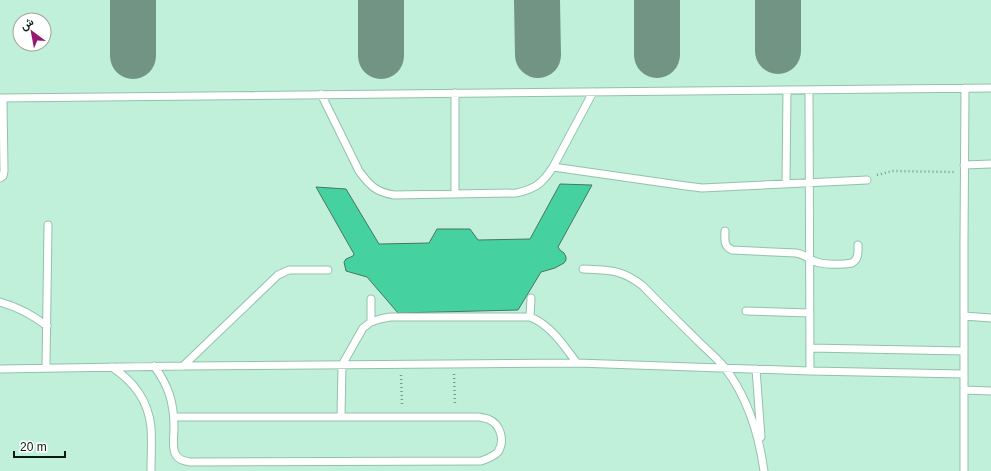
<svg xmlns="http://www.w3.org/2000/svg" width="991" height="471" font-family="Arial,Vazirmatn,sans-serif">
<rect width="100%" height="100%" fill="#c1f0da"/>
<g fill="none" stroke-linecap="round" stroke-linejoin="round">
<path stroke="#729485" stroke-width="46" d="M133,0V56
M381,0V56
M537,0L538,55
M657,0V55
M778,0V51"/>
</g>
<path fill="#46d1a0" stroke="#497562" d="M560,184L592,185L558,247L560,250L564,253L566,257V260L564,263L555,268L541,272L518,310L398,313L367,277L346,271L344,262L346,259L353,256L354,254L316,187L346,189L379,244L429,243L437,229H470L478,240L530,239Z"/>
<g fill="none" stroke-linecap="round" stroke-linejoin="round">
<g stroke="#93c1ac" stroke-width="9">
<path id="lane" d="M809,90L810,371
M455,93V194
M321,94L359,171C370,186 376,192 394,195L516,193C535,189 542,184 553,167L593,92
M0,98L991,88
M964,165L991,164
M553,167L686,186L702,188L867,180
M0,178L3,176L4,171L3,98
M786,184L787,90
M725,231C725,239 723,246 732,250L796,253C804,254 807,258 814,261C822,265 842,265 852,263C859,259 858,252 858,245
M583,269C608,270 622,269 643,286C661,305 680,323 699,342C708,351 718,359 725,368C748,398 759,435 764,471
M371,299V322
M0,302C18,307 33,315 47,326
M746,311L810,313
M964,316L991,318
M530,317L531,298
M810,348L964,351
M154,366C169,386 174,403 174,428C174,435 172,446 175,453C178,460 184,461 190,462L481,461C487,459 493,457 498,452C505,441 501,424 488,419C486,418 482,418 479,417H174
M183,366L278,275L289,270H328
M112,367C134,382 148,400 151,427C152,442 151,457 151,471
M46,368L48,225
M0,369L183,366L577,363L810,371L964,374
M756,369L761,437
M964,390L991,391
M341,417L342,365L363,328L371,322L380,319L390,317H530C551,325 564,346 577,363
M964,471V242L965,88"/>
</g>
<path stroke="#779b8b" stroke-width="2.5" stroke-dasharray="1 3" stroke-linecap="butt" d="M877,175L893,171L954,172
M454,374L455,405
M401,375L402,406"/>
<use href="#lane" stroke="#fff" stroke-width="7"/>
</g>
<g transform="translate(32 32) rotate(328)"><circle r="19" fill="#ffffff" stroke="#9ca3a1"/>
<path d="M0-3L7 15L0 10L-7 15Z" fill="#97176d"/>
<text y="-6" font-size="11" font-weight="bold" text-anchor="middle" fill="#081a13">ش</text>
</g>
<path d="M14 451v6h51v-6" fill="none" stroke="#081a13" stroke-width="2"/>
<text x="20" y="451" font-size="12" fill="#081a13" stroke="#ffffff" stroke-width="3" paint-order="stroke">20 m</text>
</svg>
